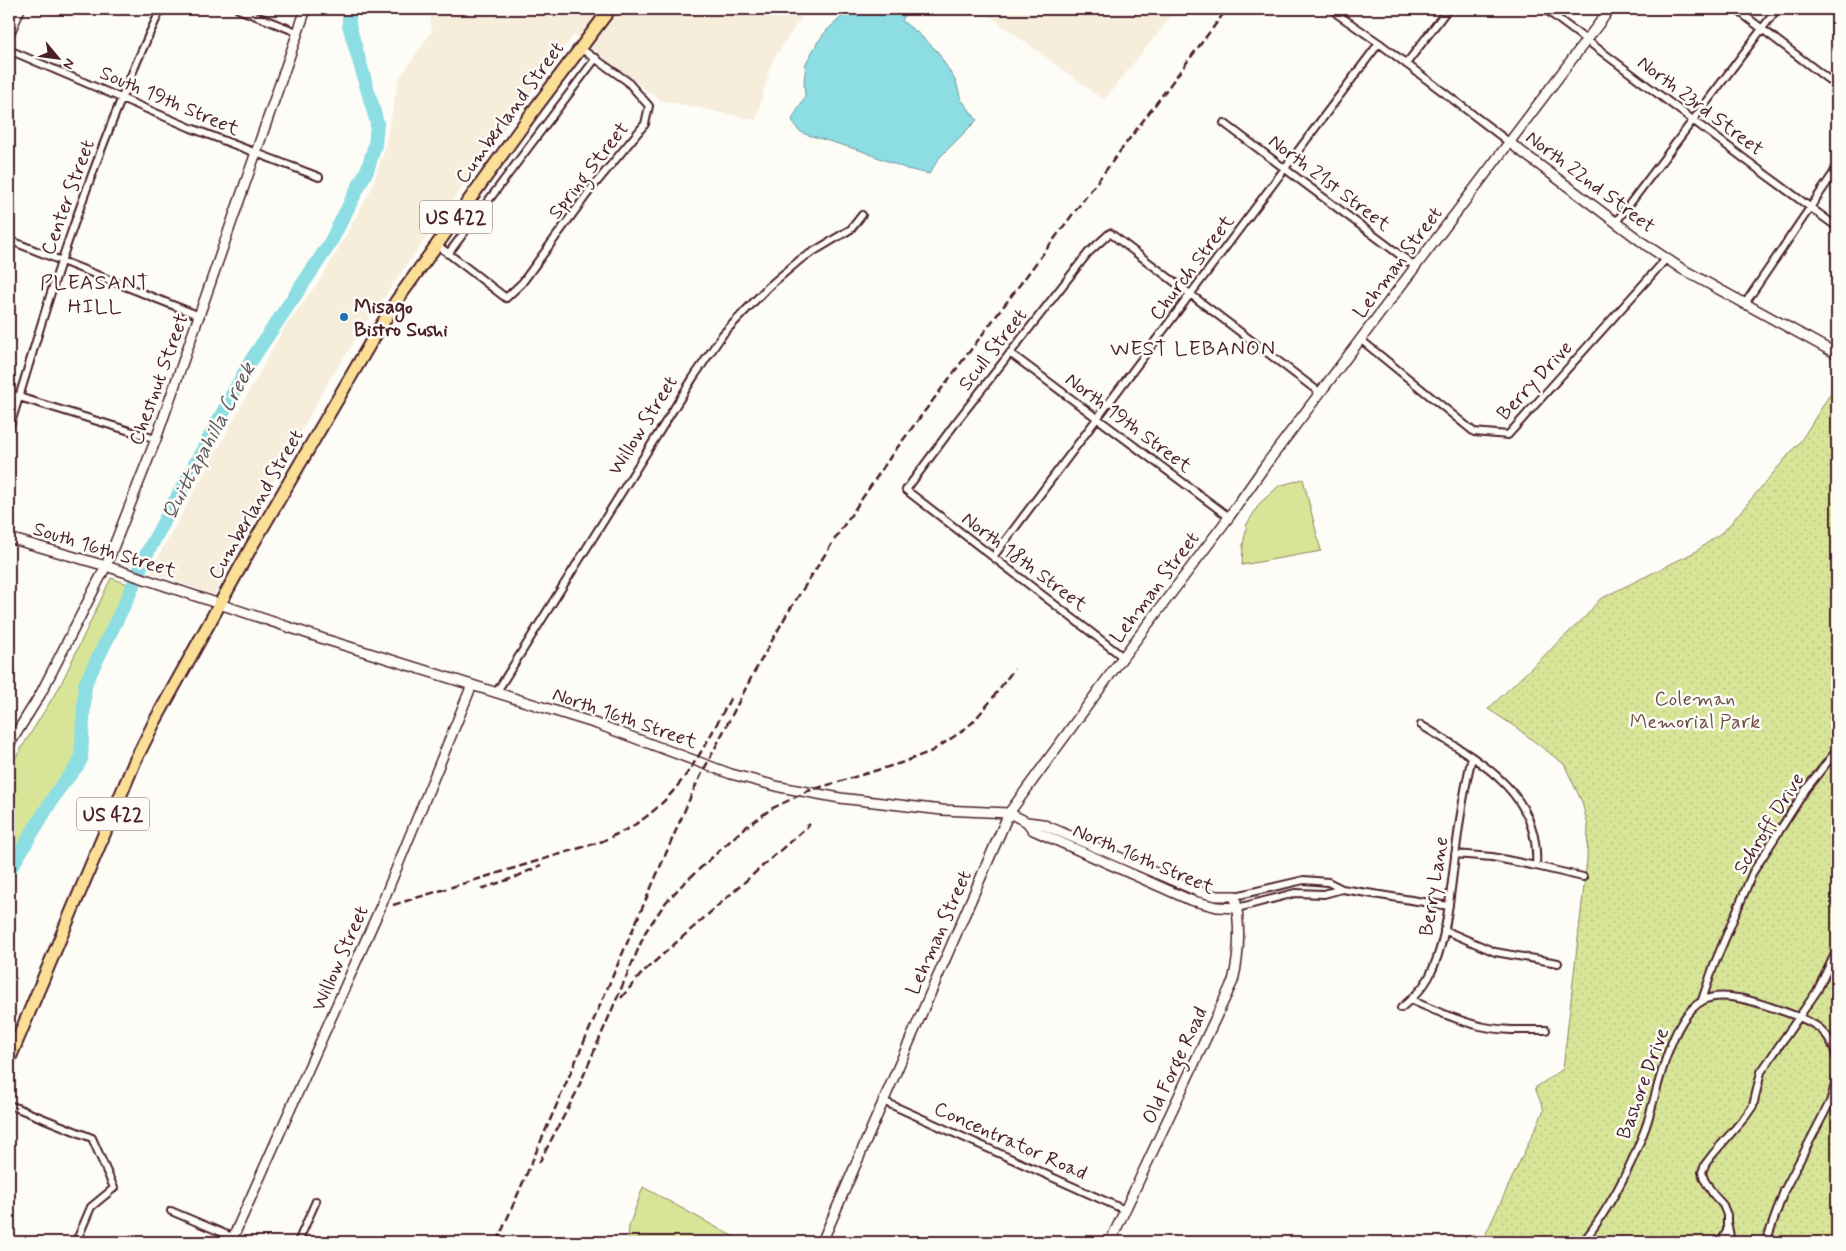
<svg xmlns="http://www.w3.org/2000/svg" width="1846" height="1251" font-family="Mynerve,sans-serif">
<defs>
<pattern id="park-dots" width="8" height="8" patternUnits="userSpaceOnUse" patternTransform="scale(1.25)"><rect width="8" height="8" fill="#d8e598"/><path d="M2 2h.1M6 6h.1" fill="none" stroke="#bbc483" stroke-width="1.8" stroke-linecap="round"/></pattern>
</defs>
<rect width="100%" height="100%" fill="#fdfcf7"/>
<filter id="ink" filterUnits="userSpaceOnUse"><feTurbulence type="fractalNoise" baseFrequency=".02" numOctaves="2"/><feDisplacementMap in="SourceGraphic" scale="10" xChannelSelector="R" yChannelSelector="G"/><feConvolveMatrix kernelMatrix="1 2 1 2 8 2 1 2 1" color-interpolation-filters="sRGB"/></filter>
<g filter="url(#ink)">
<path fill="#f6eddb" d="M429,9H807L772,61L756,120L660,100L574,35L480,162L364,325L327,384L253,518L214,595L150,572L283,330L323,276L371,190L384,151L399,79L432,31Z
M980,9H1177L1104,100Z"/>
<path fill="#d8e598" stroke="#918262" d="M1303,479L1321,551L1242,565L1243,545L1247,524L1260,503L1279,486Z
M111,578L128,584L80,683L78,754L75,762L53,788L9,862V768L60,686Z
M643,1187L743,1242H628L629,1226Z"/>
<path fill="url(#park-dots)" stroke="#918262" d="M1837,383V1242H1482L1544,1110L1535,1088L1563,1069L1587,860L1588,826L1582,802L1564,764L1514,726L1488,709L1586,616L1600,599L1695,552L1725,530L1802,439Z"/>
<path fill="#8cdee3" stroke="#729299" d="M854,9H907L902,21L918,33L937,51L956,82L961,99L977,120L940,157L929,174L907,169L862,151L805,134L798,130L792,120L805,96L804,82L806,63L817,43L827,30L846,13Z"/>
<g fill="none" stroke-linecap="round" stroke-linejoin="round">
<path stroke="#8cdee3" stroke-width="14" d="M9,871L58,790L78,765L81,759L85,684L130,593L146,555L250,362L329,245L368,168L375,145L377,123L349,25V9"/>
<g stroke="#4a1f2b" stroke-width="10">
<path id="street" d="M238,9L297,32
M1545,9L1758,169L1837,227
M1736,9L1837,86
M1337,14L1379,43L1510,143
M9,50L191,128L319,177
M1406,64L1448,9
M1224,123L1416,267
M1616,222L1777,9
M9,240L200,316
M436,244L506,298L522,283L591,189L645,124L649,106L627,81L580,48
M448,254L596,58
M1744,305L1837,168
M1360,339L1474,432L1508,435L1666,259
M1010,353L1229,517
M9,394L156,439
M9,429C27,373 43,315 62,259C91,174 122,90 161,9
M993,557L1379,43
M1123,657L906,490L957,421L1088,253L1110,233L1319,392
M496,693L693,378L723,334L768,287L801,259L851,229L862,215
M1421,725C1476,759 1541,791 1536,866L1492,857L1455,854
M1536,866L1583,877
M1235,896L1304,880L1328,882L1342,889L1449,906
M1237,908L1295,893L1324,894L1342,889
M1444,930L1495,952L1558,963
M1411,1000C1433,1010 1456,1020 1480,1026C1501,1031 1524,1030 1546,1030
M1702,1000L1714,965L1753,872L1806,789L1837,750
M1401,1008C1412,999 1422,990 1429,977C1444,948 1448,913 1452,881C1457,840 1462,798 1472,757
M883,1101L1125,1210
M12,1106L92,1138L114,1188L91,1207L76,1242
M171,1211L244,1242
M1722,1241L1731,1242L1728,1226
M298,1242L316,1201
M1583,1242C1609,1209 1630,1169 1645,1129C1658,1094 1668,1018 1704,1000C1726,989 1767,1006 1788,1013C1814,1022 1832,1031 1837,1060
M1721,1242L1727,1231V1215L1723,1205L1713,1194L1704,1179L1702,1172L1706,1163L1713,1154L1746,1116L1753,1106L1761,1072L1817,991L1837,950
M1766,1242L1784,1191L1830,1102L1837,1078"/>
</g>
<g stroke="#4a1f2b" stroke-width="12">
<path id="secondary" d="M9,34L20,9
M1510,143L1646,245L1682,269L1837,354
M9,538L106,566L324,639L597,724L731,774L780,787L840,798L942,810L1009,813L1027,822L1042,824L1200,892L1217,896H1235C1240,924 1240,953 1233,981L1110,1242
M9,745L40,695L106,566L156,439L306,9
M1027,822L1033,830L1190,900L1217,907L1237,908
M231,1242L381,906L472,685
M822,1242L1009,813L1123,657L1229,517L1267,463L1610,9"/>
</g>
<g stroke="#4a1f2b" stroke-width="15">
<path id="highway" d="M9,1060L135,761L155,721L253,544L371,342L397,300L537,106L610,9"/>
</g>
<use href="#street" stroke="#fdfcf7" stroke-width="6"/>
<use href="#secondary" stroke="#fdfcf7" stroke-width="9"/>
<use href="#highway" stroke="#fbdf96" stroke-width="11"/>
<path stroke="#4a1f2b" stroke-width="2.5" stroke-dasharray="8 4" stroke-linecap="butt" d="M481,889L516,877L541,865
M393,905L603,841C612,836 622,832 631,827C681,797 705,746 731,697
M621,998L643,972L810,824
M539,1163L576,1093L646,931L666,902L682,885L742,830L771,809L808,791L901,763L932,751L961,732L973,722L989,703L1014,669
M497,1242L694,789L751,678L787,614L840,531L891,456L1227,9"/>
</g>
</g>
<circle fill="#1f6fb2" stroke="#fdfcf7" stroke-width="2" cx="344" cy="317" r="5"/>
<g text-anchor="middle" stroke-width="5" stroke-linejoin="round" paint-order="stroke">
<g fill="#fdfcf7" stroke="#806168" stroke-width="1">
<rect x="420" y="200.5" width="72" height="33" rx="4"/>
<rect x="77" y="797.5" width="72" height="33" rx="4"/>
</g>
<g font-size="19" font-weight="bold" fill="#4a1f2b">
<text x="456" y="224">US 422</text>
<text x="113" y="821">US 422</text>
</g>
<g font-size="20" fill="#4a1f2b" stroke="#fdfcf7">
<text transform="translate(170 100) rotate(23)" y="7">South 19th Street</text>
<text transform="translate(1701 105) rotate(37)" y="7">North 23rd Street</text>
<text transform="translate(509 112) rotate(-54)" y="7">Cumberland Street</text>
<text transform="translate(588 170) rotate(-52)" y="7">Spring Street</text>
<text transform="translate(1591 181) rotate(37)" y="7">North 22nd Street</text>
<text transform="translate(1330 182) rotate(37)" y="7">North 21st Street</text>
<text transform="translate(67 197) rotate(-70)" y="7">Center Street</text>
<text transform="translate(1397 262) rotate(-53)" y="7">Lehman Street</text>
<text transform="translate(1191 267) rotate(-53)" y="7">Church Street</text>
<text transform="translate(992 349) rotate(-52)" y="7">Scull Street</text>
<text transform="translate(158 379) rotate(-70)" y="7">Chestnut Street</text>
<text transform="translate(1534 380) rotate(-47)" y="7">Berry Drive</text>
<text transform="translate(1129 422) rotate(37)" y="7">North 19th Street</text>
<text transform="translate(642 425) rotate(-58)" y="7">Willow Street</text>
<text transform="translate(255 504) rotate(-60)" y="7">Cumberland Street</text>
<text transform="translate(105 549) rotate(17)" y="7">South 16th Street</text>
<text transform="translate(1025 561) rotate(37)" y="7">North 18th Street</text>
<text transform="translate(1154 587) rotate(-53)" y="7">Lehman Street</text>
<text transform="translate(625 717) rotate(19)" y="7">North 16th Street</text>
<text transform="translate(1768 823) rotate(-58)" y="7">Schroff Drive</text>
<text transform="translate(1144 858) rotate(23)" y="7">North 16th Street</text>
<text transform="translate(1433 886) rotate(-81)" y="7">Berry Lane</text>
<text transform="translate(938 932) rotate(-66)" y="7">Lehman Street</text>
<text transform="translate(339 958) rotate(-66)" y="7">Willow Street</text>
<text transform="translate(1174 1065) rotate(-65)" y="7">Old Forge Road</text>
<text transform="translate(1642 1083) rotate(-70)" y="7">Bashore Drive</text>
<text transform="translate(1011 1140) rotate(24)" y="7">Concentrator Road</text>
</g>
<g font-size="20" font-weight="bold" fill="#4a1f2b" stroke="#fdfcf7" text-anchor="start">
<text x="354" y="313">Misago<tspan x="354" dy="23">Bistro Sushi</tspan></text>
</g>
<g font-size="20" fill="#6e5046" stroke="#fdfcf7">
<text x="1695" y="705">Coleman<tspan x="1695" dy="23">Memorial Park</tspan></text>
</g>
<g font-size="21" letter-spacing="1" fill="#4a1f2b" stroke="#fdfcf7">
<text x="95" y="289">PLEASANT<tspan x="95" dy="24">HILL</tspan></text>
<text x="1193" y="355">WEST LEBANON</text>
</g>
<g font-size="21" font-style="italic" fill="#5e5862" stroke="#fdfcf7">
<text transform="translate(208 441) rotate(-62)" y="7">Quittapahilla Creek</text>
</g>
</g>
<rect width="1846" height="1251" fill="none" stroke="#fdfcf7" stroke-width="30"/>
<rect x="15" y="15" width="1816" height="1221" fill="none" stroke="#4a1f2b" stroke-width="2" filter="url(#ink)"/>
<g transform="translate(58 58) rotate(119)" stroke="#fdfcf7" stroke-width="4" paint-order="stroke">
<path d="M0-4L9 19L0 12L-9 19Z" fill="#4a1f2b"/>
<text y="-8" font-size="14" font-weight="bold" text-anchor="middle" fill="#4a1f2b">N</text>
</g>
</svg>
